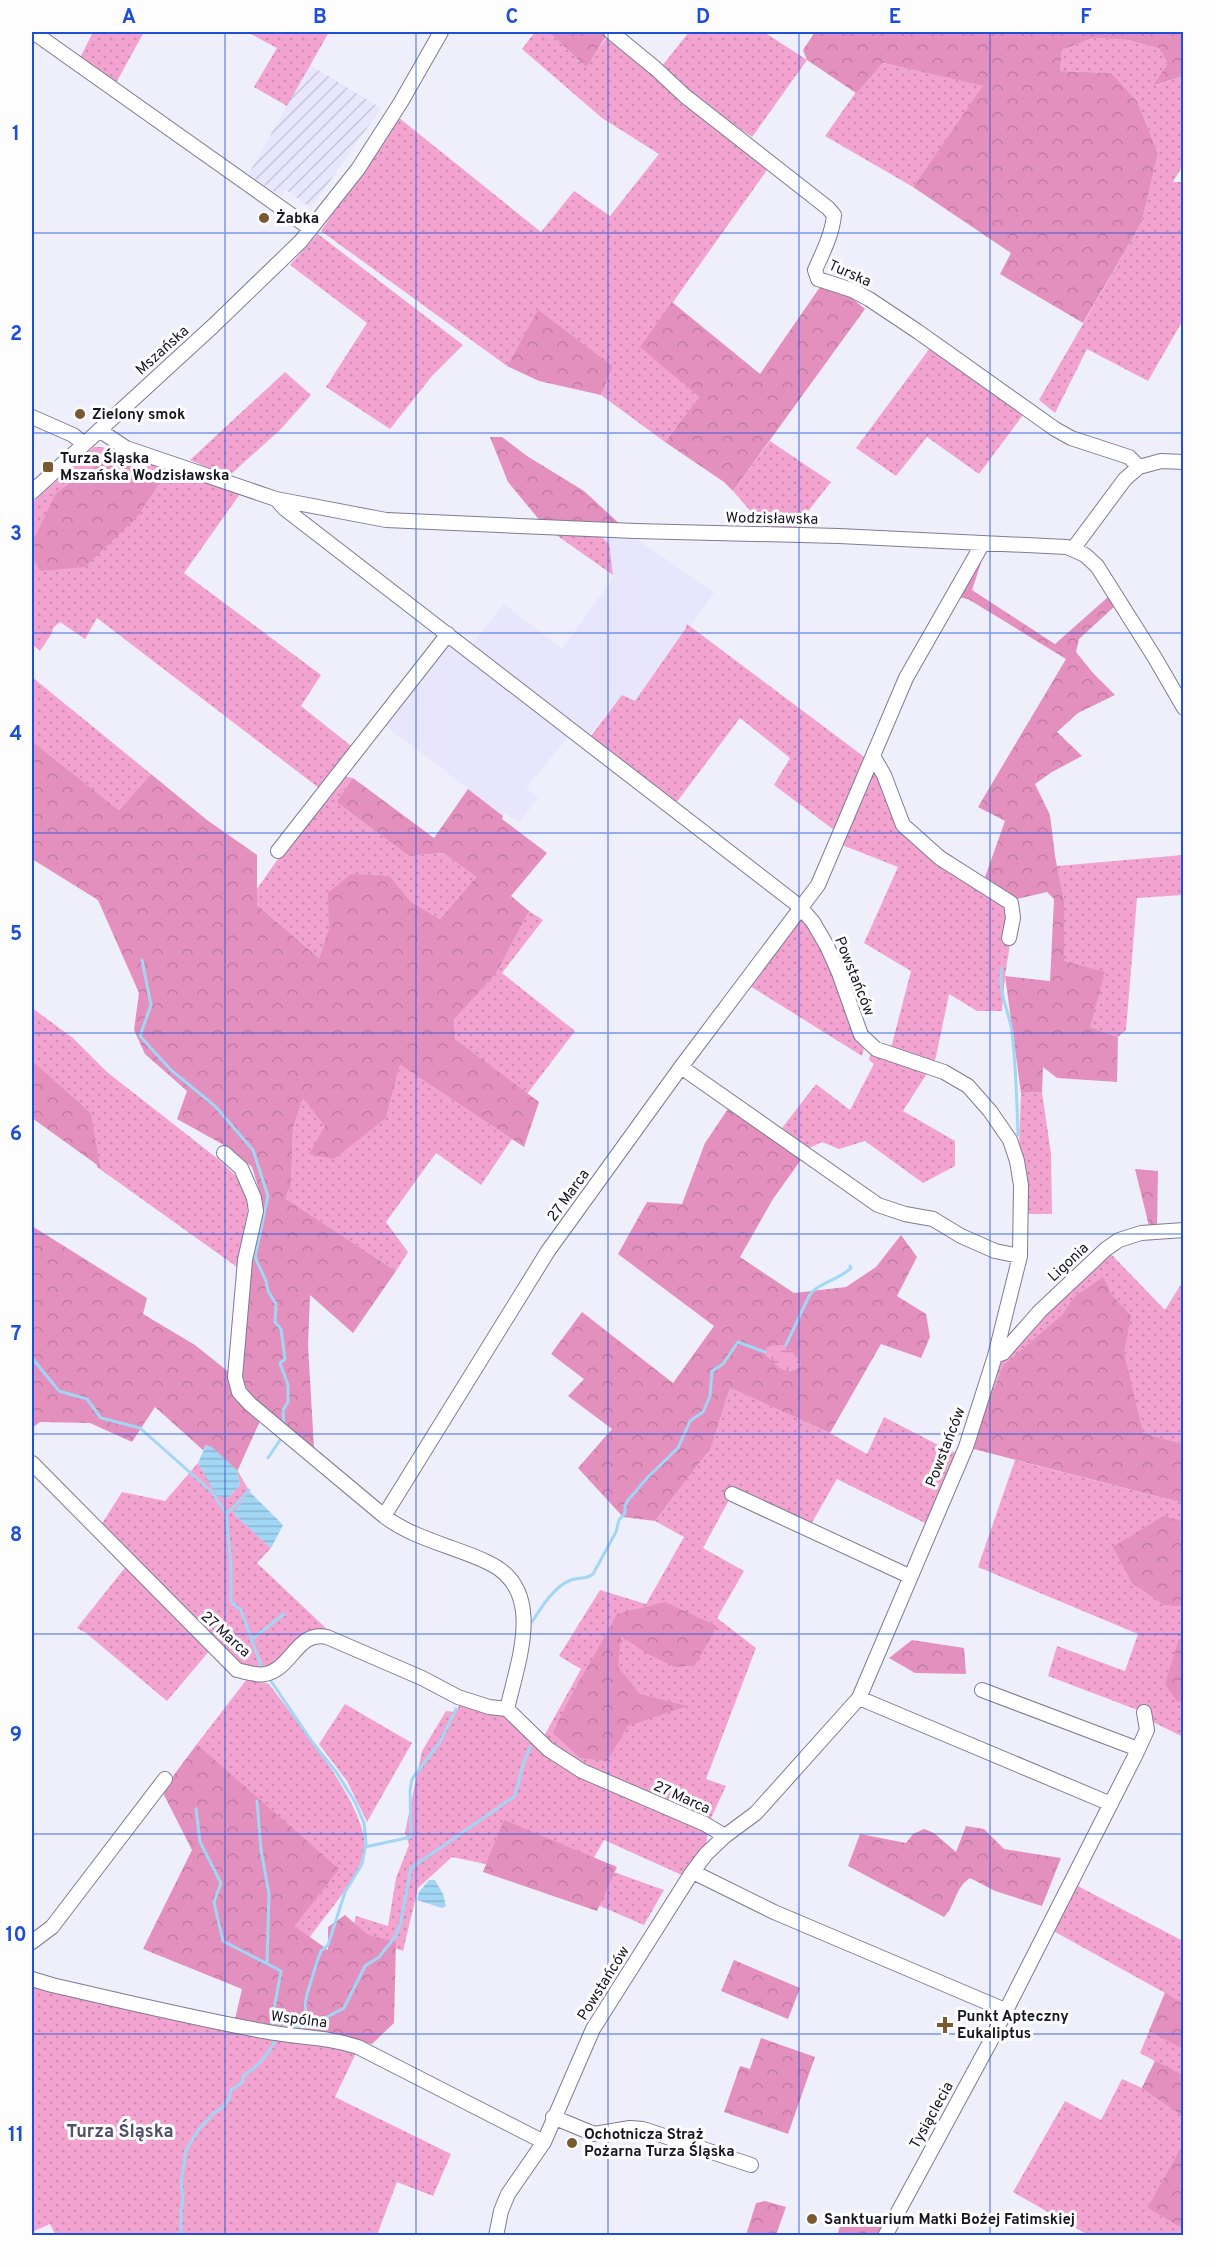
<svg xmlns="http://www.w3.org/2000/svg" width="1215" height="2267" font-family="Overpass,sans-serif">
<defs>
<pattern id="industrial-furrows" width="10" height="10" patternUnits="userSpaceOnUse" patternTransform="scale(1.5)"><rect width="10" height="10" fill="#e8e6fd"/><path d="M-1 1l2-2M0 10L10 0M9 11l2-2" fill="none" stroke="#c6c5d9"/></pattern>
<pattern id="grass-dots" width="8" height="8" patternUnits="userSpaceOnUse" patternTransform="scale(1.5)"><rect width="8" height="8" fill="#f2a3cf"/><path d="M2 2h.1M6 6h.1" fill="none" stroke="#cf8cb1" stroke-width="1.8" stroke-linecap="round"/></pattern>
<pattern id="forest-crowns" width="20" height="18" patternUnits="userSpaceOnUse" patternTransform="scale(1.5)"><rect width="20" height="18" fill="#e390be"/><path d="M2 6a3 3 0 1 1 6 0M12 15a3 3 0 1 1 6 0" fill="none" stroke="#c27ba3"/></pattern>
<pattern id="wetland-marsh" width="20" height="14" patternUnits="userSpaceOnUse" patternTransform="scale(1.5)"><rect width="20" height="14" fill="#f2a3cf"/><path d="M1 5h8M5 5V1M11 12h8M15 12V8" fill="none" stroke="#cf8cb1"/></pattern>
<pattern id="water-rules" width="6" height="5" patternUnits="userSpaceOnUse" patternTransform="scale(1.5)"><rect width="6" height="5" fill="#a1d6f4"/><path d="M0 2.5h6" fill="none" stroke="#8ab7d1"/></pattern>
</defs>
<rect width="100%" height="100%" fill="#efeefb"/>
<path fill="#e8e6fd" d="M605,535L633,536L714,593L637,703L622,697L588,736H569L526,788L538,798L519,823L505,813L503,816L385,725L447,642L472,644L504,604L562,649L613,578Z"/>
<path fill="url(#industrial-furrows)" d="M310,65L381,108L311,208L286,190L281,196L248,175Z"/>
<path fill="url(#grass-dots)" d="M93,32H144L116,83L80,58Z
M247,32H329L287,106L254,87L277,48Z
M535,32H549L585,66L611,32L767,170L641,347L699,397L665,442L601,395L613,366L538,311L507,366L321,231L398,117L541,232L574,191L610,216L659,154L602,118L522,49Z
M689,32H764L807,60L752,137L687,92L662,66Z
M1093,38L1127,40L1160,48L1168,63L1154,86L1183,76V165L1173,182H1183V320L1148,381L1087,349L1055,413L1039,400L1142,222L1158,153L1137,101L1110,73L1060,71L1062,50Z
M883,63L984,86L913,187L825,136L861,85Z
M318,234L463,345L432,376L390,429L326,387L367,323L290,265Z
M930,348L1023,415L979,474L927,437L896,476L856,448Z
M285,372L311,395L281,429L229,476L190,460Z
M770,441L831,482L791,533L766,529L733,491Z
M94,447H102L240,494L184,573L321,675L301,706L355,749L319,788L97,618L85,639L60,622L53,628L52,633L40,651L32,644V503Z
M552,532L600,535L609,544L613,575Z
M687,624L867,759L838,833L774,785L790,758L740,718L676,803L591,736L622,695L635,701L686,628Z
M32,677L151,774L119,810L32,741Z
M876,761L910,828L1017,899L1005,976L1002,1011H977L949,994L936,1057L933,1064L891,1048L911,971L864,943L898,867L842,845Z
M343,776L353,778L336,802L409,856L443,853L476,877L440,919L411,902L390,876L329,893V927L319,958L257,905V889L280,856Z
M1183,855V895L1137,898L1126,1030L1118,1037L1090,1027L1064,961V900L1057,866Z
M800,910L814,926L858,1041L864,1049L862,1056L750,986Z
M529,911L543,920L502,973L575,1031L527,1094L455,1039L454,1018L497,972Z
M32,1008L73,1038L107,1072L218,1159L240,1180L249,1203L237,1267L97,1167L91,1113L32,1062Z
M871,1052L928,1072L903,1111L955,1141V1166L923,1183L865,1141L839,1149L822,1142L809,1148L782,1128L816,1084L850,1110L874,1064L869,1060Z
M400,1065L512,1139L481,1185L436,1153L386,1222L408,1252L396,1271L285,1198L291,1186L293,1128L303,1099L326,1126L386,1118Z
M1042,1092L1051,1154L1052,1214H1027L1019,1147L1021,1093Z
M1106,1249L1165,1310L1183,1281V1444L984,1390L995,1356Z
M730,1388L830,1433L867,1454L884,1417L950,1451L960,1454L929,1525L837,1479L810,1526L735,1489L703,1548L744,1571L717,1618L756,1648L706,1779L726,1786L711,1818L601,1774L576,1762L544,1736L581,1669L559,1656L600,1590L646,1604L684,1537L655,1521L711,1448Z
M1015,1460L1183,1503V1737L1145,1718L1143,1712L1048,1676L1057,1646L1125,1671L1138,1634L978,1567Z
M198,1463L217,1495L228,1498L240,1485L237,1470L250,1492L233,1513L271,1548L257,1563L330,1632L270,1669L248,1672L101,1525L122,1492L165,1501Z
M127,1565L211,1649L167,1701L86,1633L77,1628Z
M247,1679L269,1684C293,1717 378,1817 363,1857C352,1886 328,1912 310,1937L295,1926L338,1869L197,1744Z
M345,1704L412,1743L367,1822L347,1781L319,1744Z
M460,1704L501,1713L521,1728L553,1762L629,1795L628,1799L708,1831L706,1845L684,1876L604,1840L591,1863L490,1865L452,1857L418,1888L403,1951L352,1932L356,1916L388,1926L396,1878L409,1845L405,1832L422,1751L446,1711L456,1712Z
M608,1870L664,1890L644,1925L593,1903Z
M1072,1883L1183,1941V2143L1147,2208L1183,2229V2235H1088L1013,2192L1065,2101L1101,2120L1122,2079L1142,2088L1155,2061L1140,2053L1165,1993L1048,1928Z
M32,1980L49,1992L182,2021L357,2051L335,2097L451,2154L433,2196L397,2182L377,2235L56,2236L50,2224L32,2232Z"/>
<path fill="url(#forest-crowns)" d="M549,32H609L586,67Z
M815,32H1183V76L1153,86L1168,63L1159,48L1127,40L1093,38L1062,50L1060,71L1111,73L1137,101L1158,153L1142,222L1083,323L1000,274L1011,253L913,187L983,86L883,63L856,93L807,60L803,50Z
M820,287L848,295L865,309L733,491L724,482L665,442L699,397L640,347L672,302L760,374Z
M538,310L613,366L601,395L539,381L507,366Z
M490,437H502L527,456L584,491L622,526L541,522L508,482Z
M112,455L164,476L137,517L85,567L40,571L32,554V543L56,493Z
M978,560H982L972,590L1055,644L1108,597L1115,606L1079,639L1076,652L1093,673L1115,695L1078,713L1057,732L1082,756L1052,772L1035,784L1050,815L1055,856L1064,900V961L1105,972L1090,1027L1118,1037L1117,1082L1057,1078L1043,1067L1042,1092L1021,1093L1005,976L1050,981L1054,899L1047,892L1017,899L985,877L1005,821L978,807L1066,659L968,599L958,597Z
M32,741L119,810L151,774L207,820L257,855V905L319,958L329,927L328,893L351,874L390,876L411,902L440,919L476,877L443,853L409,856L336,802L353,778L434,838L468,789L503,816L502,819L547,853L511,896L529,911L497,972L454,1019L455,1039L539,1102L524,1147L400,1065L386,1118L334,1159L309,1154L325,1126L303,1099L293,1128L291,1186L285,1198L396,1271L353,1333L310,1295L308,1345L314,1448L251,1395L242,1380L249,1268L260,1193L252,1167L231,1149L177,1119L187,1091L145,1054L134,1030L139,993L98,900L32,859Z
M32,1061L91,1113L100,1167L32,1118Z
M730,1106L803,1157L773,1199L740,1257L794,1293L846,1287L876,1267L901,1235L917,1257L897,1296L926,1314L930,1337L921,1358L881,1344L830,1433L730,1388L711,1448L655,1521L623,1517L578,1468L612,1429L568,1396L584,1379L551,1354L582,1312L673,1383L714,1326L618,1254L647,1202L682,1204L705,1143Z
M1135,1169L1158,1171L1157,1228L1149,1226Z
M32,1226L147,1298L143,1314L195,1345L230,1373L260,1421L237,1472L218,1453L206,1445L203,1450L155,1407L132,1442L90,1423L40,1422L32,1428Z
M1103,1277L1111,1294L1131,1316L1124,1353L1143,1433L1183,1444V1503L966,1447L984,1390L993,1392L1003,1366L1062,1315L1074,1297Z
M1163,1516L1183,1521V1606L1164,1605L1132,1583L1113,1547Z
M665,1602L717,1626L695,1665L675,1667L648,1654L621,1636L618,1667L640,1694L687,1706L628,1726L607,1761L580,1758L553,1733C571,1692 596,1654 617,1614Z
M1179,1639L1183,1640V1703L1177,1701L1165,1684Z
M912,1640L964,1648L966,1674L915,1673L889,1658Z
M197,1744L339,1869L295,1926L328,1950V1927L345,1915L368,1935L396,1942L394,2023L372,2044L235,2019L242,1989L143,1949L192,1850L162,1791Z
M504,1820L617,1867L597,1911L483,1872Z
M966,1826L984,1829L1004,1849L1061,1858L1042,1906L995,1891L970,1878C954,1889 957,1903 944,1917L848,1866L860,1834L906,1843L913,1834L924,1829L934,1833L956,1852Z
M734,1960L800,1988L788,2019L721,1991Z
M1165,1993L1183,2003V2049L1149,2031Z
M761,2038L815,2057L788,2134L724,2112L740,2066L750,2069Z
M1155,2061L1183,2075V2116L1142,2088Z
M1183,2143V2229L1147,2208Z
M765,2201L786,2207L776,2235H746L756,2203Z
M844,2213L883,2227L879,2235L837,2236Z"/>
<path fill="url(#wetland-marsh)" d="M775,1345H786L801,1363C792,1382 774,1365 765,1354L767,1347Z"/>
<path fill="url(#water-rules)" d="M206,1445L212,1447L237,1470L240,1485L228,1498L217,1496L198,1463Z
M250,1492L283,1525L271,1548L233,1513Z
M429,1880H435L443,1894L446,1906L442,1908L417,1900L419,1892Z"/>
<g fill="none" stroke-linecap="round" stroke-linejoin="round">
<path stroke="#a1d6f4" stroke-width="3" d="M142,960L151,1005L140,1036L171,1070L215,1106L253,1150L268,1196L255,1257L266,1281L268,1291L276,1304L275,1322L281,1329L285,1359L280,1363L288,1385V1402L283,1410L284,1427
M1002,968C997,990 1009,1011 1012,1032C1016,1066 1017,1101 1018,1135
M786,1345C789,1339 808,1297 811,1293C822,1281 839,1280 851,1268L850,1266
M32,1358L59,1391L87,1399L101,1418L140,1428L212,1492L226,1513L231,1565V1602L241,1610L262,1668
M268,1458L282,1437
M226,1513L233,1508L249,1490
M532,1622C541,1608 554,1586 571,1580C579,1577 586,1580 593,1574L616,1532L619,1520L625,1513V1506L628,1500L648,1477L678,1448L690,1421L703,1412L710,1396L712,1371L723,1364L738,1342L765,1352
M251,1640L284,1614
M271,1681L313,1743L337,1773L355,1802L364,1823L366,1843L362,1864L345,1892L328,1945L321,1951L318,1959L307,1994L305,2005L306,2012L299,2027
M257,1801L261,1850L269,1894L267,1964
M196,1809L200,1842L221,1883L214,1902L223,1941L281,1971L271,2025L285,2028L308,2027L344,2008L365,1966L379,1957L396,1936L401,1921L411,1868L515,1796L522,1768L530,1747
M365,1847L411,1837L410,1790L412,1779L440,1742L456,1709
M181,2236V2210L183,2199L181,2183L186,2150L199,2129L214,2113L223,2107L229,2099L231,2090L243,2082V2076C255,2069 271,2053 276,2038"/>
<g stroke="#7e7b96" stroke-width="16">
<path id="minor" d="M33,32L311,229
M611,32L655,68L685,96L828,208L834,215C832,235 823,252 815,270L818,279L852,290L869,299L917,331L1055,429L1071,438L1129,457L1139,467L1161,461L1184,462
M32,417L73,435L84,444
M99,430L126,448L276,499L386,520L635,531L839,536L1067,547L1085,555L1097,566L1155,658L1184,708
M32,492L213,326L301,241L358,169L401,102L441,32
M276,499L285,509L799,906L813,922L827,946L839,973L861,1035L876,1049L944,1072L968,1086L990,1111L1010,1140L1017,1161L1021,1185L1020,1256L995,1356L966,1447L859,1698L756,1813L725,1836L706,1854L691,1874L593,2029L544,2142L508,2194L501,2211L496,2236
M1073,549L1125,479L1139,467
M873,756L884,775L903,825L940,858L1011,903L1013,918L1009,938
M278,851L448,634
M681,1067L878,1205L905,1214L933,1219L961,1236L995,1251L1020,1256
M224,1153L241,1168L254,1198L256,1211L245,1260L235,1377L239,1392L250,1404L384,1516
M995,1356L1003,1353L1040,1311L1106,1249L1119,1240L1141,1233L1184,1230
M32,1463L237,1670C246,1672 257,1676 265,1674C292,1669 297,1630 327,1637L422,1678L458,1697L489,1707L507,1709L548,1749L582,1771L705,1824L725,1836
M732,1494L909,1576
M982,1690L1138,1749
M859,1698L1111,1804
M507,1709C518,1661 546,1590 489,1563C475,1556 460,1551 446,1546C424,1538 402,1530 384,1516L548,1251L681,1067L818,885L906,678L983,543
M693,1872L774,1912L1005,2010
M32,1942L52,1927L165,1779
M32,1979L52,1985C122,2001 192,2018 263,2031C296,2038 326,2036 358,2047L544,2142
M553,2117L594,2134L630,2128L643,2129L751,2165
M885,2236L989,2044L1136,1754L1147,1730L1144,1712"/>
</g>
<use href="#minor" stroke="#fff" stroke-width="14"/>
</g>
<path fill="none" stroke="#1d4ed8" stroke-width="1.5" stroke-opacity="0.55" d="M225,32V2236M416,32V2236M608,32V2236M799,32V2236M990,32V2236M32,233H1184M32,433H1184M32,633H1184M32,833H1184M32,1033H1184M32,1234H1184M32,1434H1184M32,1634H1184M32,1834H1184M32,2034H1184"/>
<g fill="#7a5930" stroke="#fdfdfd" stroke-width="2">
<circle cx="264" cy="218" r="6"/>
<circle cx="80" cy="414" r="6"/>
<rect x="42" y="461" width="12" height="12" rx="3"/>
<path d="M942 2016h6v6h6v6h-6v6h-6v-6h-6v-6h6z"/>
<circle cx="572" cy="2143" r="6"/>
<circle cx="812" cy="2219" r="6"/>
</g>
<g text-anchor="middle" stroke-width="6" stroke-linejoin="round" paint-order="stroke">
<g font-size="15" font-weight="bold" fill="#171621" stroke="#fdfdfd" text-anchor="start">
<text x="276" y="223">Żabka</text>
<text x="92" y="419">Zielony smok</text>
<text x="60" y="463">Turza Śląska<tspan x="60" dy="17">Mszańska Wodzisławska</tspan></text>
<text x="957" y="2021">Punkt Apteczny<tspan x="957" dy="17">Eukaliptus</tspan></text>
<text x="584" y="2139">Ochotnicza Straż<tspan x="584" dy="17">Pożarna Turza Śląska</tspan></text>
<text x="824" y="2224">Sanktuarium Matki Bożej Fatimskiej</text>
</g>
<g font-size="15" fill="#171621" stroke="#fdfdfd">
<text transform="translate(850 273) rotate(24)" y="5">Turska</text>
<text transform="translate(162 350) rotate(-42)" y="5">Mszańska</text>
<text transform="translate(772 518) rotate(1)" y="5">Wodzisławska</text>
<text transform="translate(855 976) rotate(68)" y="5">Powstańców</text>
<text transform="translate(568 1195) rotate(-54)" y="5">27 Marca</text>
<text transform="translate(1068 1262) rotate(-43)" y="5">Ligonia</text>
<text transform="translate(945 1447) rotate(-69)" y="5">Powstańców</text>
<text transform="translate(226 1634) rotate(42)" y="5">27 Marca</text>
<text transform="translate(682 1797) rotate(24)" y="5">27 Marca</text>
<text transform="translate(603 1983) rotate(-58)" y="5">Powstańców</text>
<text transform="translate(299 2019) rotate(7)" y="5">Wspólna</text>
<text transform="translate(931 2115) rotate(-61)" y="5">Tysiąclecia</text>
</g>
<g font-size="18" font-weight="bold" fill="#524f68" stroke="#fdfdfd">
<text x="120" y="2137">Turza Śląska</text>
</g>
</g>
<rect width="1215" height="2267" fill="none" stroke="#fdfdfd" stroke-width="66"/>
<rect x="33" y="33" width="1149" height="2201" fill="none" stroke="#1d4ed8" stroke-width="2"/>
<g font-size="20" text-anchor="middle" font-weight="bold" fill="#1d4ed8">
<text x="129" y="23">A</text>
<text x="320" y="23">B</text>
<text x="512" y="23">C</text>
<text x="703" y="23">D</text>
<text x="895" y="23">E</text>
<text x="1086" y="23">F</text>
<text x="16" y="140">1</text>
<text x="16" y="340">2</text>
<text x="16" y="540">3</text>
<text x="16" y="740">4</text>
<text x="16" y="940">5</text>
<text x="16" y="1140">6</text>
<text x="16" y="1340">7</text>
<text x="16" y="1541">8</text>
<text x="16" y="1741">9</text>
<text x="16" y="1941">10</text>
<text x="16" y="2141">11</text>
</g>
</svg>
